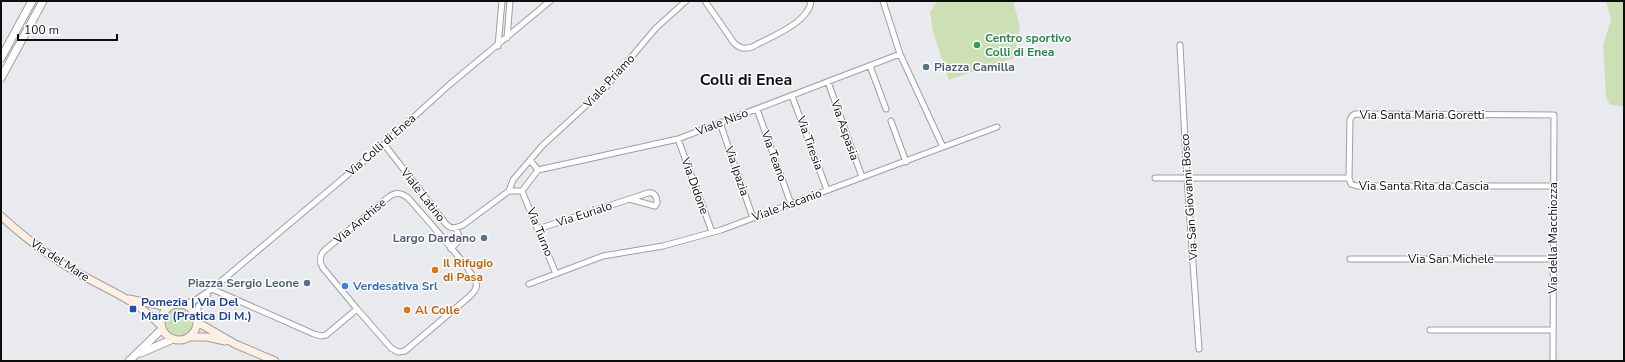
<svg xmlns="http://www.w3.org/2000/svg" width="1625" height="362" font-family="'Nunito Sans',sans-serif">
<rect width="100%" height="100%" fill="#e9eaed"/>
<path fill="#cddfb4" d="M937,1H1013L1020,27L1014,58L949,80L933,32L930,12Z
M1606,1H1624V106L1610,105L1606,97L1604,62L1603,46L1611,19Z
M163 322a15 15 0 1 1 30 0a15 15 0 1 1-30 0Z"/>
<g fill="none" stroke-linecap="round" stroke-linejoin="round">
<g stroke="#9f9fa2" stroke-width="7">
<path id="minor" d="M705,1L734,43C740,49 745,49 752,47C770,37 809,23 811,1
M507,38L510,1
M1180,45L1187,178L1199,349
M498,46L502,1
M870,66L886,109
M828,82L862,177
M792,96L827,190
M757,109L791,204
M891,121L906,162
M720,123L753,218
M678,139L712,232
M384,144L446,224C450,229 457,228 463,225L509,191
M943,147L997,127
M530,160L538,170
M538,170L678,139L900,54
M1155,178H1349L1351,184L1357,186H1554
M1349,178L1350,120L1352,116L1355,114L1554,115L1553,361
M509,191L513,180L542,146L606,87L656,28L686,1
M509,191H522L538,170
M522,191L556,274
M538,229L648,193C655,192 657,197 657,203L655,206L629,199
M451,249L460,239L456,228
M1350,259H1553
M529,284L603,256L663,246L721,230L943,147L900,54L883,1
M212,289L314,334L321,336L326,335L357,309L391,348L398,352L405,351L470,296C473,292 478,289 476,283C474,271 421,213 410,200C404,194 398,191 390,196L325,250C319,256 319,261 323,268L357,309
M183,304L194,301L212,289L384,144L449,85L550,1
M197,317L198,307L208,294
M1430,330H1553"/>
</g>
<g stroke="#9f9fa2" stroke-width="9">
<path id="tertiary" d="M1,58L32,1
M1,78L43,1
M141,353L173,339
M129,361L162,329"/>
</g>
<g stroke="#9f9fa2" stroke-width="9">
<path id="secondary" d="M1,216C25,238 50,257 78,273C106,289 138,301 160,325
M129,299L168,307
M161 322a18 18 0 1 1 36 0a18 18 0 1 1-36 0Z
M197,322L235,344L275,361
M189,337H207L225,341"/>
</g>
<use href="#minor" stroke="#fff" stroke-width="5"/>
<use href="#tertiary" stroke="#fff" stroke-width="7"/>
<use href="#secondary" stroke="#feefe3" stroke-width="7"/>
</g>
<circle fill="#2e9e5b" stroke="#fff" stroke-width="1.5" cx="977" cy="45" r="4"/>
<g fill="#5c6f8a" stroke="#fff" stroke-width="1.5">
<circle cx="926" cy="67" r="4"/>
<circle cx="484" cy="238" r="4"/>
<circle cx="307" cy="283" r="4"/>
</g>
<g fill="#e8710a" stroke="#fff" stroke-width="1.5">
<circle cx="435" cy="270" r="4"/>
<circle cx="407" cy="310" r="4"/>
</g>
<circle fill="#3f7fe0" stroke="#fff" stroke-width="1.5" cx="345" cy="286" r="4"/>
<rect fill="#1a4fb4" stroke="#fff" stroke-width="1.5" x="129" y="305" width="8" height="8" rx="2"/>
<g text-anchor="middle" stroke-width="3" stroke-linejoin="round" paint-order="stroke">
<g font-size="12" font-weight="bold" fill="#27864d" stroke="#fff" text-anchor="start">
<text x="985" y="42">Centro sportivo<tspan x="985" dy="14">Colli di Enea</tspan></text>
</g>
<g font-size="12" font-weight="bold" fill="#4e5e75" stroke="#fff" text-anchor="end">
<text x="934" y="71" text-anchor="start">Piazza Camilla</text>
<text x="476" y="242">Largo Dardano</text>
<text x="299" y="287">Piazza Sergio Leone</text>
</g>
<g font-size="12" fill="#0d0d0e" stroke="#fff">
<text transform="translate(609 81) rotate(-47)" y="4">Viale Priamo</text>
<text x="1422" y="119">Via Santa Maria Goretti</text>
<text transform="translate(722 122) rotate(-21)" y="4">Viale Niso</text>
<text transform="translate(845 130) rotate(71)" y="4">Via Aspasia</text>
<text transform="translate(810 143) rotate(70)" y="4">Via Tiresia</text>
<text transform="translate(381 145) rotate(-41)" y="4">Via Colli di Enea</text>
<text transform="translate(774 156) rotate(70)" y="4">Via Teano</text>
<text transform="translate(737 171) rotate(71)" y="4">Via Ipazia</text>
<text transform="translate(695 186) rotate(70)" y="4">Via Didone</text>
<text x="1424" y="190">Via Santa Rita da Cascia</text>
<text transform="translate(423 195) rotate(52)" y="4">Viale Latino</text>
<text transform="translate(1189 197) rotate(-94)" y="4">Via San Giovanni Bosco</text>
<text transform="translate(787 205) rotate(-20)" y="4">Viale Ascanio</text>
<text transform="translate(584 214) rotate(-18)" y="4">Via Eurialo</text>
<text transform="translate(360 221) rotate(-40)" y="4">Via Anchise</text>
<text transform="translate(540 232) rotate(68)" y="4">Via Turno</text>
<text transform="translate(1553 238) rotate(-90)" y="4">Via della Macchiozza</text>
<text x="1451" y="263">Via San Michele</text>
<text transform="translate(60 260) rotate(33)" y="4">Via del Mare</text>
</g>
<g font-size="12" font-weight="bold" fill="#c56008" stroke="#fff" text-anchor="start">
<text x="443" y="267">Il Rifugio<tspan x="443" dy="14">di Pasa</tspan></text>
<text x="415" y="314">Al Colle</text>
</g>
<g font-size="12" font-weight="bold" fill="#366cbe" stroke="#fff" text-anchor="start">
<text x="353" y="290">Verdesativa Srl</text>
</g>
<g font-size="12" font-weight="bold" fill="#164399" stroke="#fff" text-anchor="start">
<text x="141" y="306">Pomezia | Via Del<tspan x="141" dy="14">Mare (Pratica Di M.)</tspan></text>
</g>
<g font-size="16" font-weight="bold" fill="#0d0d0e" stroke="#fff">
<text x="746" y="85">Colli di Enea</text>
</g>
</g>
<rect width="1625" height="362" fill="none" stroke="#0d0d0e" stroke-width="4"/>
<path d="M18 34v6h99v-6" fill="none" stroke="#0d0d0e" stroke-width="2"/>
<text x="24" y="34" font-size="12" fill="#0d0d0e" stroke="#ffffff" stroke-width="3" paint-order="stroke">100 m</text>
</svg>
